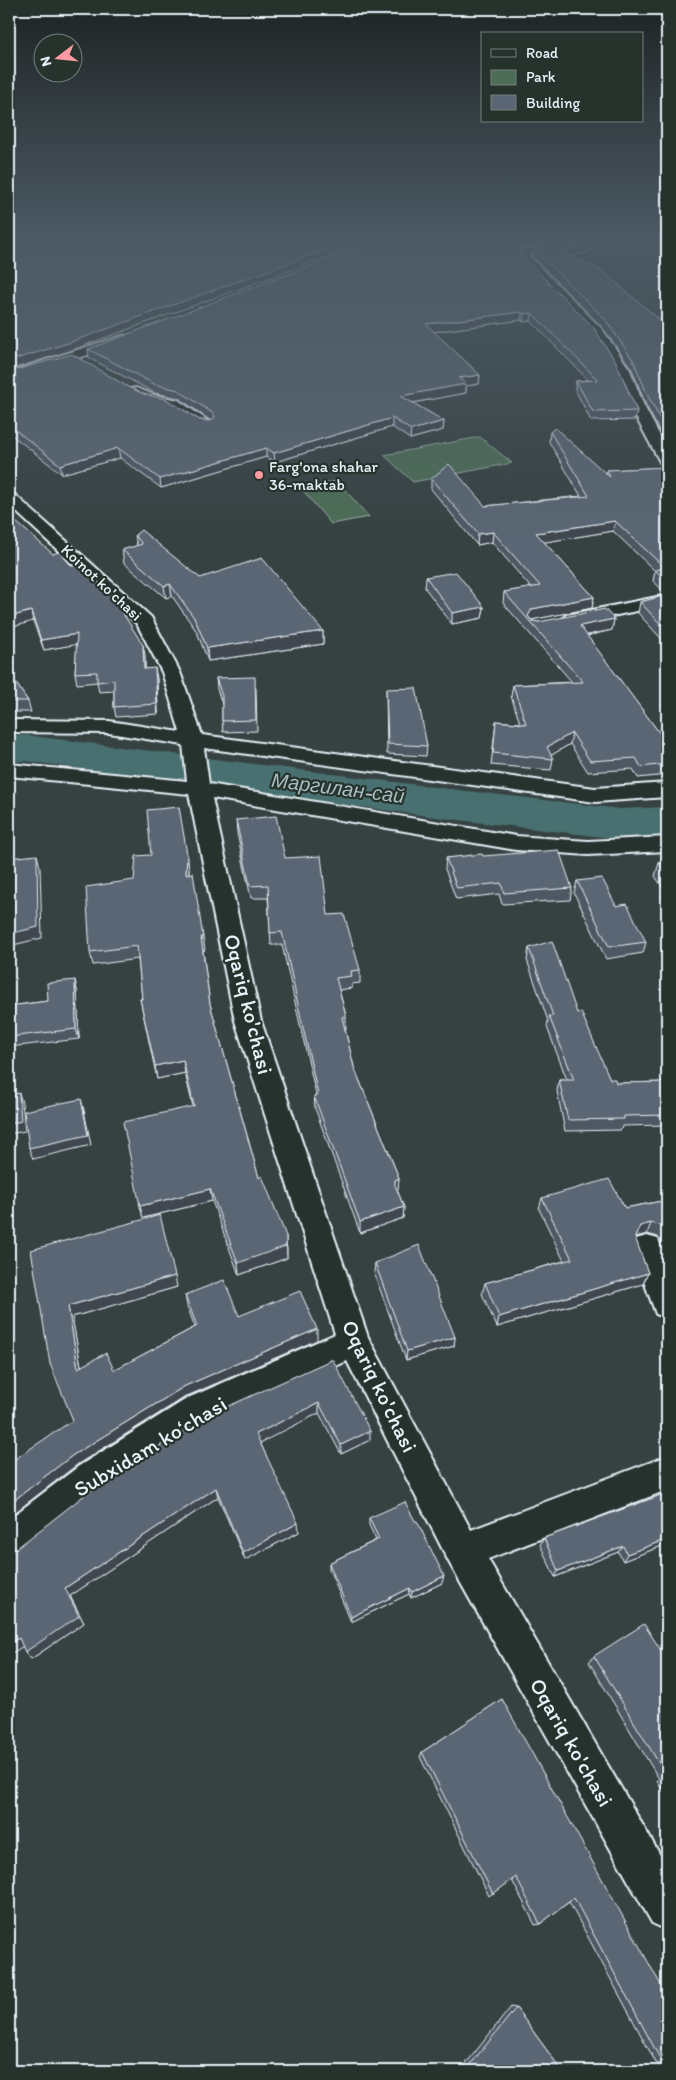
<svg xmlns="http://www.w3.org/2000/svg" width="676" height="2080" font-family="Itim,sans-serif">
<rect width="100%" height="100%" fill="#364242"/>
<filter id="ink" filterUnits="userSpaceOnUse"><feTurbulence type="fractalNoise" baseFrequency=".02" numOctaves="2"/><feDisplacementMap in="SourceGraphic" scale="10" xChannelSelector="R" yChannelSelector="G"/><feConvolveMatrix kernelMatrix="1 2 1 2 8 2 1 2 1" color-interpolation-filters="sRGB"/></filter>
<g filter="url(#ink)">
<path fill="#4e6d57" stroke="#9bafa8" d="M480,437L512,463L413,482L384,455Z
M337,481L369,517L331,524L300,487Z"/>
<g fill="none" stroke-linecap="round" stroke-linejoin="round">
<path fill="#4a6f6f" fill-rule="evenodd" d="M25,735L450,789L620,809L667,807V837L620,839L450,819L25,761L9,762V736Z"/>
<g stroke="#e8f1f8" stroke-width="4">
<path id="street" d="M561,239H578L528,255L602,329L630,370L644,406L667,449V466L662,465L660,462L630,406L616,370L593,334L530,271L517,255L520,251Z
M136,388L154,395L178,400L214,425L212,428H202C191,421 178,409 165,405C154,403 137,402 129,392L131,389Z
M9,492L14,494L151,617L180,672L202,735L595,788L667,783V797L595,802L204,748L209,784L516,836L588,841L667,837V851L588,855L516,850L212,798L261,1021L368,1337L471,1530L667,1456V1490L488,1559L667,1867V1930L652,1923L450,1564L347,1361L212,1422L103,1490L22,1554L9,1559V1519L79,1466L188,1398L335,1334L235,1021L189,794L9,776V764L187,781L183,745L109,733L9,732V720L109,721L180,732L162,672L137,624L9,505Z
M667,595V605L572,624L566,623L563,619L566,615L572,614Z
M647,1236L658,1239L667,1263V1318L656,1314L632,1249L636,1239Z"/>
</g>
<g stroke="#e8f1f8" stroke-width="3">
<path id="secondary" d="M124,335L129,336L130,339L129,342L9,380V372Z"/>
</g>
<use href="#street" fill="#26332d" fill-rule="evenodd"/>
<use href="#secondary" fill="#26332d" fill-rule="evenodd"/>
</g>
<path fill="#4d5863" stroke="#e8f1f8" d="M532,248L591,251L571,257L667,326V446L646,405L632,369L603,328L532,256Z
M519,249V250L637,411L635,420L591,421L575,389L576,381L588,380L531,321L523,322L521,320L433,332L480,375L479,384L466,386V393L413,403L444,421L443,430L410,439L392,427L275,462L266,457L161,488L120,458L62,474L9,433V372L128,387L200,420L211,421L179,398L155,393L89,358L88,349Z
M550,432L606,474L607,470L667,467V594L653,581L655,571L613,531L544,542L594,597L592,608L531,620L532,621L539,622L614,619L612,630L587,636L664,739H667V775L638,778L633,769L588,772L570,744L551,755L553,759L551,770L491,765L496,721L520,723L511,696L513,685L572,682L503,603L504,592L531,588L492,542L477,545L431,489V479L485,506L581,496L549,442Z
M9,519L145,655V668L157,678L158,714L116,717L114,707V691L99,692L97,682L77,684L75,673L77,644L44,650L33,621Z
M135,535L200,578L323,631V644L208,661L197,632L172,596L166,598L124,563L122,550L137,546Z
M426,577L484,607L482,618L452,624L425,588Z
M667,595V645L638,613L640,602Z
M9,673L28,701L31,712H9Z
M216,678L256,688L257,731L223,732L222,721V704L217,689Z
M386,689L427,746L426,756L387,754Z
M236,820L285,858L328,915L360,970V983L352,984V988L339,990L346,1016V1029H345L354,1067L399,1178L398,1190H397L404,1207L403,1218L360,1233L315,1108L314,1096L316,1095L282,945H271L268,898H251L237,833Z
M187,854L189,868V874L203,937L205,950L203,951L210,1004L259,1178L287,1248V1258L239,1275L212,1201L143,1218L140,1206L193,1107L185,1073L157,1079L140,999H142L138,959L93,965L90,952L134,880Z
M483,856L572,888L570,900L502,904L499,894L456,899L445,869L446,858Z
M667,861V894L655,876L659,863Z
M577,881L616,906L646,942L643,953L606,959L574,893Z
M529,948L577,1013L610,1079L616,1083L667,1082V1125L622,1126L621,1130L565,1131L557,1091L559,1080H567L547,1027L548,1021L527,960Z
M75,980L77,990L79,1039L9,1047V1006L48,1001Z
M542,1198L625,1208L667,1200V1259L658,1237L647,1234L636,1237L635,1238L648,1273L643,1284L497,1327L482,1294L485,1283L564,1261L539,1209Z
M31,1250L177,1287L72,1317L81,1366L114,1370L195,1327L187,1306L185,1295L239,1316L317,1340L187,1396L78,1464L73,1420Z
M375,1263L455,1337L454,1346L406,1360L374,1273Z
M331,1360L370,1440L341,1454L319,1413L260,1442L299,1532L245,1560L218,1497L70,1596L84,1623L31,1659L22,1646L9,1655V1550L17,1548Z
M667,1501V1544L623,1561L618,1552L555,1577L540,1545L544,1538Z
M369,1518L442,1583L411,1598L409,1594L351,1622L329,1569V1563L376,1540L369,1525Z
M594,1656L667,1660V1798L657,1781L659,1779L589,1662Z
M502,1699L664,2066L656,2063L569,1902L540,1924L535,1925L512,1880L489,1896L420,1757L422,1752Z
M511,2007L516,2008L562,2071H460Z"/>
<path fill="#3f4750" stroke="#e8f1f8" d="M355,239H376L69,351L9,370V361Z
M528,239H554L519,249L516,254V246L520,242Z
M592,242L591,251L559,260L560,252Z
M522,312L521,320L425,333L426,324Z
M532,313L531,321L523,322L524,314Z
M480,375L479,384L466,386V393L401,405V396L459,378Z
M392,418V427L275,462L274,453Z
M444,421L443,430L410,439L411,430Z
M118,448L120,458L62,474L60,465Z
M266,448V457L161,488L160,479Z
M615,521L613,531L534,544L536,533Z
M493,532L492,542L477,545L478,534Z
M170,584L172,596L166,598L164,586Z
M594,597L592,608L531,620L528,616L532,609Z
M484,607L482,618L452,624V613Z
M31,611L33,621L9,628V617Z
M614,619L612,630L578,637L580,626Z
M323,631V644L208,661L207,648Z
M77,634L79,644L44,650L41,640Z
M143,645L145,655V679L144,669Z
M155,668L157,678L158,714L157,704Z
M572,733L570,744L545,759L547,747Z
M187,854L189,868L188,888L186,874Z
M37,855L40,867L42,938L9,946V934Z
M75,980L77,990L79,1039L76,1029Z
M183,1060L185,1073L157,1079L155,1066Z
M19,1093L22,1103L25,1131L9,1134V1124Z
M81,1099L84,1110L91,1145L33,1159L29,1148Z
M399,1178L398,1190L394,1191L395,1180Z
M210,1189L212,1201L143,1218L140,1206Z
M404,1207L403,1218L360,1233V1222Z
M651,1223L647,1234L636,1237L630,1248L640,1226Z
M286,1236L287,1258L239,1275L238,1263Z
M648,1273L643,1284L497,1327L499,1317Z
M175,1276L177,1287L72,1317L83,1378L78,1368L68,1306Z
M317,1329V1340L187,1396L78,1464L9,1517V1504L73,1455L185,1386Z
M455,1337L454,1346L406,1360L407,1351Z
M319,1403V1413L258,1444L256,1434Z
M370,1431V1440L341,1454V1445Z
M216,1488L218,1497L70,1596L84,1623L31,1659L25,1652L65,1588Z
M298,1523L299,1532L245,1560L243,1553Z
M667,1539V1544L623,1561L627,1554Z
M623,1546L618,1552L555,1577L558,1571Z
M444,1576L442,1583L411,1598L412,1592Z
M410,1588L409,1594L351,1622V1617Z
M19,1638L25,1645L9,1655V1644Z"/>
<path fill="#5a6673" stroke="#e8f1f8" d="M9,239H355L68,343L9,361Z
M383,239H528L520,242L516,246L530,264L593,327L616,362L637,411L593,412L576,381L598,380L532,313L524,314L522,312L426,324L480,375L459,378L466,384L401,396L444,421L411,430L392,418L274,453L266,448L160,479L118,448L60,465L9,425V372L72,354L128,387L144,394L166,399L200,420L211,421L215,417L214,414L178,390L154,384L88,349Z
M559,239H582L592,242L560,252L602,271L667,326V332H660L667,340V346L664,347L667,354V432L648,396L633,360L605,319L532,248Z
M555,428L610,477L607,470L667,467V581L655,570L665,568L615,521L536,533L594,597L532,609L528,616L532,621L539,622L605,609L614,619L580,626L664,739H667V764L641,767L636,758L590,761L572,733L547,747L553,759L493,753L496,721L526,724L513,685L583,682L504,592L540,586L493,532L478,534L431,479L449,464L485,506L589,496L550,432Z
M9,519L12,522L15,521L53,554L59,552L72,566H81L110,593L143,645L144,669L155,668L157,704L114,707V680L97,682V672L75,673L77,634L41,640L31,611L9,617Z
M141,530L200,578L262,558L323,631L207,648L195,619L170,584L164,586L122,550L142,544L135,535Z
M456,572L484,607L452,613L426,577Z
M667,595V631L640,602Z
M9,673L28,701H9Z
M255,677L256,720L222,721V696L216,678Z
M416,688L427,746L388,744L386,689Z
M179,807L187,854L186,874L193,873L203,937H201L210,1004L259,1178L262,1176L286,1236V1246L238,1263L210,1189L140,1206L123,1122L194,1106L183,1060L155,1066L140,999H142L137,946L90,952L86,887L134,880L136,856L151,855L147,810Z
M276,816L285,858L321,856L328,915L344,914L360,970L351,971L352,976L336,978L346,1016L342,1017L354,1067L399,1178L395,1180V1185L404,1207L360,1222L314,1096L318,1095L282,932L270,933L268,885L250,886L236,820Z
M559,850L572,888L504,893L501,883L457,888L446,858L482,854L483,856Z
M37,855L38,927L9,934V858Z
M667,861V875L659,863Z
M602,878L616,906L627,904L646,942L609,947L577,881Z
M552,941L577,1013L581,1012L610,1079H615L616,1083L667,1082V1115L624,1116V1119L568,1120L559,1080H574L549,1016H553L529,948Z
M75,980L76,1029L9,1037V1006L48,1001L47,983Z
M19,1093L21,1121L9,1124V1095Z
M81,1099L88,1135L29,1148L24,1111Z
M609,1179L625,1208L667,1200V1236L663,1226L651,1223L640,1226L635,1237L648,1273L499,1317L485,1283L572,1259L542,1198Z
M160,1215L175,1276L68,1306L78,1368L106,1353L114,1370L197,1326L185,1295L224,1280L239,1316L300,1291L317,1329L185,1386L73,1455L9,1504V1463L73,1420L50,1364L31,1250Z
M419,1245L455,1337L407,1351L375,1263Z
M331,1360H333L370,1431L341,1445L319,1403L256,1434L298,1523L243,1553L216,1488L65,1588L79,1616L25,1652L19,1638L9,1644V1550L17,1548L100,1483L211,1414Z
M664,1494L667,1501V1539L627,1554L623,1546L558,1571L544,1538Z
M405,1502L415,1521H417L444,1576L412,1592L410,1588L351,1617L329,1563L379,1539L369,1518Z
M644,1624L667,1660V1782L664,1777L666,1775L594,1656Z
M502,1699L667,1996V2061L664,2066L574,1898L540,1924L516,1877L493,1894L422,1752Z
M516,2008L562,2071H465Z"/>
</g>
<linearGradient id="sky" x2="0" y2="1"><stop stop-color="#1e2424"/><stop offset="0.45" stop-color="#4c5a65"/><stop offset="1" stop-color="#4c5a65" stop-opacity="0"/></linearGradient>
<rect width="676" height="530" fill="url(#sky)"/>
<circle fill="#ff9aa2" stroke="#26332d" stroke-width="2" cx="259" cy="475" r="5"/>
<g text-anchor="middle" stroke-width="4.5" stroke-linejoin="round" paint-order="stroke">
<g font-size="16" fill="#e8f1f8" stroke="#26332d" text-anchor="start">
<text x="269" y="472">Farg'ona shahar<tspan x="269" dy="18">36-maktab</tspan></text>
</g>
<g font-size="16" fill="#e8f1f8" stroke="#26332d">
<text transform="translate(102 582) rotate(43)" y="6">Koinot ko'chasi</text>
</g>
<g font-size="20" font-style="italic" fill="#a9bdc1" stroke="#26332d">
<text transform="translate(338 788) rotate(7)" y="7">Маргилан-сай</text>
</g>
<g font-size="22" fill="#e8f1f8" stroke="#26332d">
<text transform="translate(249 1004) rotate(76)" y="8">Oqariq ko'chasi</text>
<text transform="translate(380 1386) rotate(64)" y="8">Oqariq ko'chasi</text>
<text transform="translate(150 1446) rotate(-31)" y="8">Subxidam koʻchasi</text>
<text transform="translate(572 1742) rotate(60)" y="8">Oqariq ko'chasi</text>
</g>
</g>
<rect width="676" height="2080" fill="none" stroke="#26332d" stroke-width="30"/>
<rect x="15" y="15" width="646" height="2050" fill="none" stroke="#e8f1f8" stroke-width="2" filter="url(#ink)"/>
<rect x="481" y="32" width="162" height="90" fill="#26332d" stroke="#747f7e"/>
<rect x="491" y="49" width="25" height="8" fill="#26332d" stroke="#747f7e"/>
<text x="526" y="58" font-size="15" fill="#e8f1f8">Road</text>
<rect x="491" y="70" width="25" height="15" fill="#4e6d57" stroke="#747f7e"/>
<text x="526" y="82" font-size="15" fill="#e8f1f8">Park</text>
<rect x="491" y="95" width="25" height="15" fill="#5a6673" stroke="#747f7e"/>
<text x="526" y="108" font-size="15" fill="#e8f1f8">Building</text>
<g transform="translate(58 58) rotate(254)"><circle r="24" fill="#26332d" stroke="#747f7e"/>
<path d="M0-4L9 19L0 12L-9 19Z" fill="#ff9aa2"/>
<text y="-8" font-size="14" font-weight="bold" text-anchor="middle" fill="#e8f1f8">N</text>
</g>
</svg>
